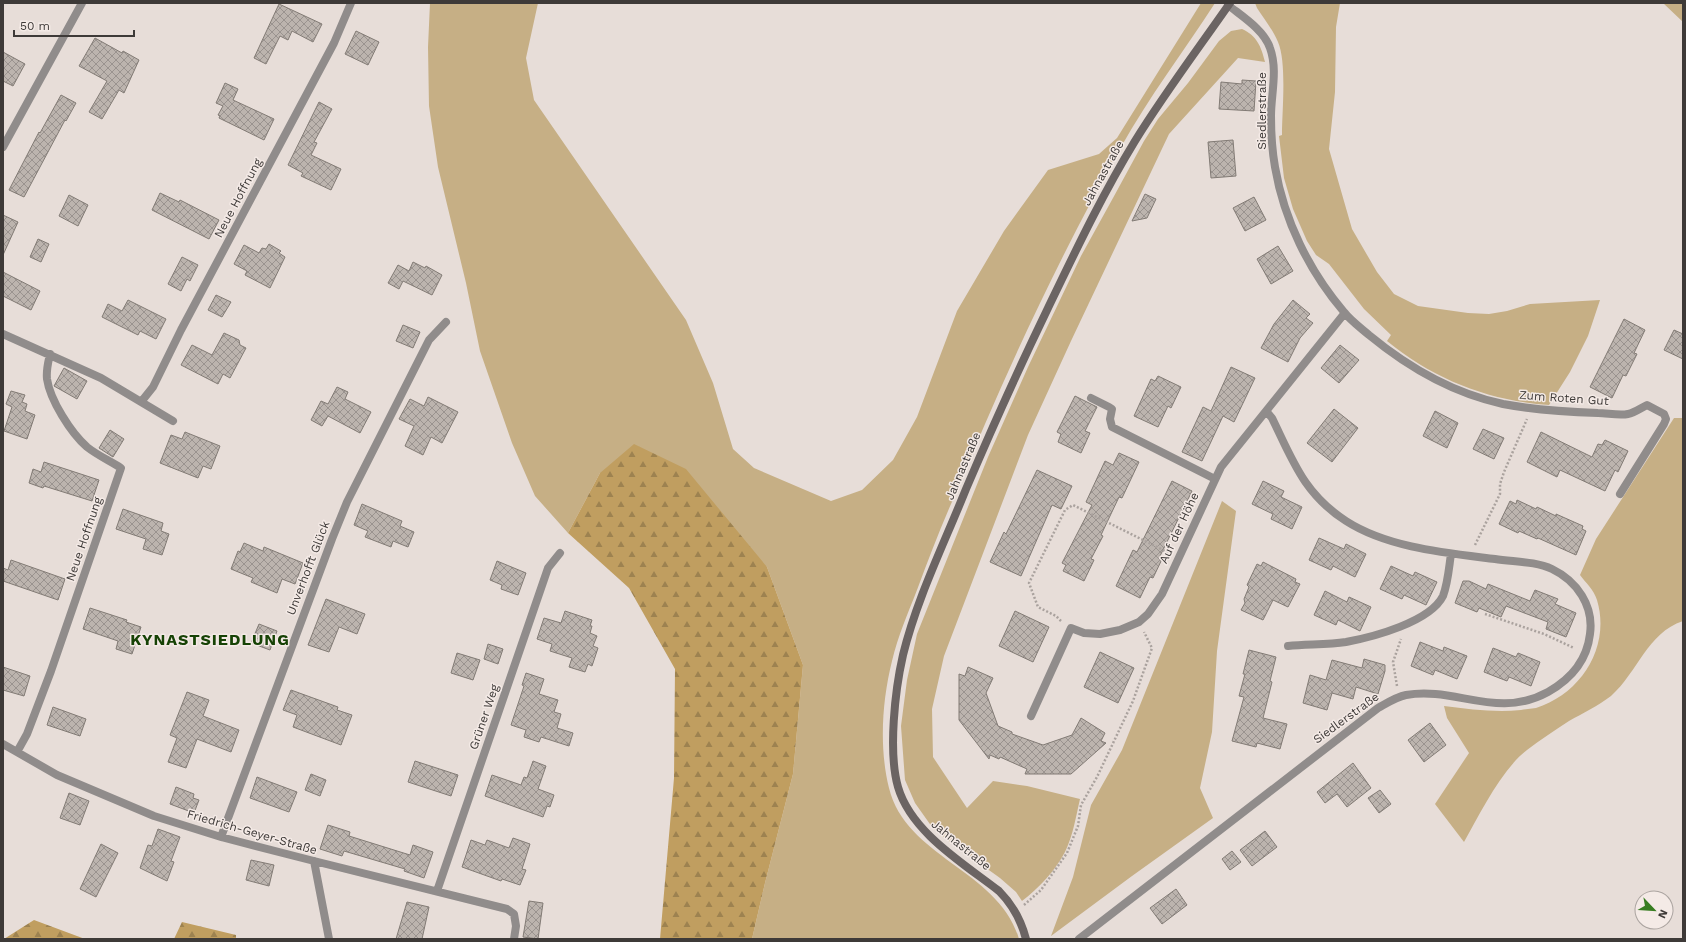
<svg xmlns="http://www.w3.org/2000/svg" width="1686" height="942" font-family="'Work Sans',sans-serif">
<defs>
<pattern id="forest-firs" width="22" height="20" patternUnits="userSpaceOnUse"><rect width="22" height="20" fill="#c09e60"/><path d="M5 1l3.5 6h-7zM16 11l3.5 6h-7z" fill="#9d8250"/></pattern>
<pattern id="building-cross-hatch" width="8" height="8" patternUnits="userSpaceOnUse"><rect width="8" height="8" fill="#bcb4ae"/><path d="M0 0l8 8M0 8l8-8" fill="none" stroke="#9a938f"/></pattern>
</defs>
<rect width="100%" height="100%" fill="#e7ddd8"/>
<path fill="#c6af85" d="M430,3H538L526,58L534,100L686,320L713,383L733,449L754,468L831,501L862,490L893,460L917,417L957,311L1004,231L1048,170L1099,154L1117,138L1201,3H1215C1184,51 1149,97 1121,147C1058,259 1004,376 955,495C941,526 929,558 917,590C908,613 898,636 892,661C882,701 879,748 889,788C906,858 999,870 1019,939H752L765,883L793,774L803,665L767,567L600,473L568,533L535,496L512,443L480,351L466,283L438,167L429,106L428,47Z
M1255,3H1340L1336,27L1335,92L1329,149L1352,229L1377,272L1394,294L1418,306L1468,313L1489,314L1507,311L1530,304L1600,300L1588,336L1570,372L1549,405C1489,401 1433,379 1387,341L1391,335L1364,309L1329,264L1316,255L1307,241L1293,209L1284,178L1279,136L1282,135C1282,111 1287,63 1278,42C1273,30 1264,19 1257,8Z
M1663,3H1683V22Z
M1242,29C1257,36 1261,46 1265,62L1238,58L1169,134L1071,341L1028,435L944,656L932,709L933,757L967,808L993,781L1027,786L1080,799C1076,816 1073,836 1065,852C1055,871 1039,888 1022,901L1016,892L1000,878L947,840L932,827L915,803L905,780L901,726L907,680L917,634L988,457L1028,367L1081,256L1113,198L1144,141L1158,119L1188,83L1219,41L1231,31Z
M1674,418H1683V621C1647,633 1638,672 1611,696C1598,706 1583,713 1569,721C1555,730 1540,740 1527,750C1501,770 1480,814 1464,842L1435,804L1469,753L1447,718L1444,706C1470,709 1495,713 1521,710C1526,709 1531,709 1536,708C1581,694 1611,647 1597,600C1594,590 1586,583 1580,575L1596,539Z
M1222,501L1236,511L1217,651L1212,732L1200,788L1213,818L1132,876L1051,936L1073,877L1091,805L1122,750Z"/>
<path fill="url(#forest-firs)" d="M634,444L686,469L767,567L803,665L793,774L765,883L752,939H660L674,778L675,669L629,588L568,533L600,473Z
M34,920L85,939H4Z
M182,922L236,935V939H174Z"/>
<path fill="url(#building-cross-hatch)" stroke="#827b75" d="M279,4L322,24L313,42L292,31L288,40L280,36L266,64L254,58Z
M356,31L379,42L368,65L345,54Z
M95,38L122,53L123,51L139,60L124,93L119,90L102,119L89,112L107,81L79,66Z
M3,52L25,64L13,86L3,81Z
M1242,80L1256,81L1254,111L1219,109L1221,82L1242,84Z
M225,83L238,89L233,100L274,119L264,140L219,118L220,116L218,115L223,106L216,103Z
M61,95L76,103L66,121L65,120L24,197L9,190L39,132L40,133Z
M319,102L332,109L314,142L317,143L311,155L341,169L331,190L301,176L303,173L288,165Z
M1233,140L1236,176L1211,178L1208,142Z
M160,193L179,202L180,200L219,220L209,239L152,210Z
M1145,194L1156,199L1147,218L1132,221Z
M69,195L88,205L78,226L59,216Z
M1254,197L1266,220L1245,231L1233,208Z
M3,215L18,222L3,255Z
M38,239L49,244L41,262L30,257Z
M269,244L281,251L279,253L285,257L270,288L245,275L247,271L234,264L244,245L259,253L262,248L266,249Z
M1278,246L1293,271L1271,284L1257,259Z
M182,257L198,265L190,281L187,279L181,291L168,284Z
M413,262L425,268L426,266L442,275L432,295L403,281L399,289L388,283L398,265L409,271Z
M3,272L40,291L31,310L3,296Z
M216,295L231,302L222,317L208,310Z
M128,300L166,319L156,339L140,331L138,335L102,317L108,304L122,311Z
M1293,300L1310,314L1306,318L1313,323L1300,338L1288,362L1261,348L1274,324Z
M1624,319L1645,330L1634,353L1637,354L1626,376L1623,375L1612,398L1590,387Z
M403,325L420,332L413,348L396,341Z
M1674,330L1683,334V359L1664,350Z
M224,333L239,340L240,345L246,348L230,378L223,374L218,384L181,365L192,345L212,355Z
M1340,345L1359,360L1339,383L1321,368Z
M1231,367L1255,378L1234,422L1223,416L1202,461L1182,452L1203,407L1211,411Z
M64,368L87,381L77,399L54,386Z
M1158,376L1181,387L1171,408L1168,406L1158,427L1134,416L1151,379L1155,381Z
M337,387L348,392L345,399L371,412L360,433L328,416L322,426L311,420L321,401L328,404Z
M11,391L25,395L22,402L27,404L25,411L35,415L27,439L4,431L12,407L6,404Z
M1075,396L1097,407L1085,431L1090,433L1081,453L1058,442L1061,434L1057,432Z
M428,397L458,412L442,443L431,437L423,455L405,446L414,426L399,419L410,399L424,406Z
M1334,409L1358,428L1332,462L1307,443Z
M1435,411L1458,423L1447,448L1423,436Z
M1483,429L1504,438L1494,459L1473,449Z
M110,430L124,439L113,457L99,448Z
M185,432L220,446L211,469L203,466L198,478L160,463L171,435L182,439Z
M1541,432L1592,457L1598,444L1602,445L1605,440L1628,451L1618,472L1615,470L1605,491L1560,470L1557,477L1527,462Z
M1119,453L1139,462L1122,498L1119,497L1101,535L1103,536L1091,559L1094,560L1084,581L1063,571L1066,565L1062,563L1092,505L1086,502L1105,461L1113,465Z
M44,462L99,480L92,501L44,486L43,488L29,483L33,469L41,472Z
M1037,470L1072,486L1061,509L1052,505L1021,576L990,562L1004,532L1006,534Z
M1172,481L1192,491L1160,556L1163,557L1153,578L1150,577L1140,598L1116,586L1133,550L1137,552Z
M1263,481L1284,491L1281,497L1302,507L1292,529L1271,519L1273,514L1252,504Z
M1517,500L1536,509L1537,507L1556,516V514L1583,526L1582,529L1586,531L1576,555L1538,538L1537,539L1519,531L1518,533L1499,524L1510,501L1516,504Z
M362,504L402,521L400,526L414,532L408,547L393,541L391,547L365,537L368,531L354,525Z
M123,509L163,523L161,531L169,534L162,555L143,549L146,539L116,529Z
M1319,538L1344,549L1346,544L1366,554L1355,577L1333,566L1331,570L1309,560Z
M244,543L263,551L264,547L303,563L295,584L282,579L277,593L251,582L253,578L231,569L238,551L240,552Z
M11,560L65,579L58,600L3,581V568L8,570Z
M497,561L526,573L518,595L501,589L502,585L490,580Z
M1263,562L1296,579L1295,582L1300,584L1288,607L1273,600L1263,620L1241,610L1245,603L1244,599L1249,587L1247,585L1257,564L1261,566Z
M1391,566L1413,576L1415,572L1437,582L1426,605L1404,595L1402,599L1380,589Z
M1463,581H1469L1486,589L1488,584L1530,601L1535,590L1558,599L1555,604L1576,613L1566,637L1546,629L1548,622L1506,606L1501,617L1479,608L1477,612L1455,603Z
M1325,591L1347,602L1349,597L1371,607L1360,631L1338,620L1336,625L1314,615Z
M326,599L365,614L357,634L339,627L329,652L308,645Z
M90,608L127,620L126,622L141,627L132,654L116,649L118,641L83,629Z
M565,611L592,620L590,626H592L590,633L597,636L593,646L598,648L592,666L588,664L585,672L569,667L572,658L550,651L552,644L537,639L544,618L561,623Z
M1015,611L1049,627L1033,662L999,646Z
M259,624L277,631L270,650L251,643Z
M1420,642L1443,651L1444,647L1467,656L1457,679L1435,670L1433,675L1411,666Z
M488,644L503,649L498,664L484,659Z
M1493,648L1516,657L1518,653L1540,662L1531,686L1509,677L1507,681L1484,672Z
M1249,650L1276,657L1270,681L1272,682L1263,718L1287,724L1280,749L1257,743L1256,747L1232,741L1244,697L1239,696L1245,674H1243Z
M1100,652L1134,668L1118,703L1084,687Z
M457,653L480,660L473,680L451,673Z
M1364,659L1385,665V671L1378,694L1356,687L1353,699L1332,693L1327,710L1303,703L1310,675L1326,680L1332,660L1362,668Z
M3,667L30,676L24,696L3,690Z
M968,667L993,678L986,693L998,726L1012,732V734L1043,745L1072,735L1081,718L1105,733L1101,741L1106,743L1071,774H1025L1027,769L1000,757L999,759L990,755L989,759L959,720V674L965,676Z
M526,673L544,679L539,694L558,700L554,712L561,714L557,728L573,733L569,746L541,737L539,742L524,737L526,730L511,725L524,686L522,685Z
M291,690L338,707L337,710L352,715L341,745L293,727L297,715L283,710Z
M187,692L209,700L203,716L239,730L231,752L197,739L186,768L168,762L177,738L170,735Z
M53,707L86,719L80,736L47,725Z
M1430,723L1446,745L1424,762L1408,740Z
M415,761L458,775L451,796L408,782Z
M533,761L546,766L538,789L554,795L550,807L547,806L543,817L485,796L492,775L521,785L524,777L527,778Z
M1353,763L1371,788L1347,807L1337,794L1325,803L1317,792Z
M311,774L326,780L320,796L305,790Z
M257,777L297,792L289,812L250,798Z
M176,787L194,794L193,798L199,800L194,813L170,804Z
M1380,790L1391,804L1379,813L1368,798Z
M69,793L89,801L80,825L60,818Z
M328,825L350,832L349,836L410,855L413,845L433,852L424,878L404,871L405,869L344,851L342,856L320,849Z
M158,829L180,837L171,861L174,862L167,881L140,868L148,845L152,846Z
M1265,831L1277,847L1252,866L1240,850Z
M513,838L530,844L522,869L526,870L520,885L502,879L501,881L462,867L471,840L485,845L487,840L509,848Z
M101,844L118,853L96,897L80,889Z
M1232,851L1241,862L1230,870L1222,859Z
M251,860L274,865L269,886L246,880Z
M1176,889L1187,905L1162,924L1150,908Z
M529,901L543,903L538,939L523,937Z
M407,902L429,907L422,939H396Z"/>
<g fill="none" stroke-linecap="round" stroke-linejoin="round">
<path stroke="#aaa29e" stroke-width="2.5" stroke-dasharray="2 2" stroke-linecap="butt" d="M1475,545L1500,494V484L1504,472L1527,419
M1485,614L1544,634L1574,648
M1061,621L1056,616L1038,607L1029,583L1065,510L1073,505L1169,553
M1397,686L1393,662L1401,639
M1024,905L1041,890L1067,853L1078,826L1081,805L1097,777L1133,701L1152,648L1144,632"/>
<path stroke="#908c8b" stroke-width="8" d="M1228,5C1243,17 1264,30 1270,48C1278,70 1271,94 1271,116C1271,133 1272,150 1275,167C1284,220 1309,271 1344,312C1351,321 1361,328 1369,335C1409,368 1452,393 1503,404C1535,410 1566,412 1598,413C1607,413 1619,416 1628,414C1634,413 1641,408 1647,405L1664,414L1666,419L1664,424L1620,494
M3,147L82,3
M3,334L101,378L173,421
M1091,398L1109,407L1112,409L1110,419L1112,427L1215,479
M141,402L153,387L181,330L334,43L351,3
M1288,646C1307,644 1327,645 1346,642C1373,637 1430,622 1443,596C1448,583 1449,567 1451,554
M1031,716L1071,628L1084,633L1100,634L1120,630L1139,622L1148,614L1162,594L1221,467L1344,314
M3,744L57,775L154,816L221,837L314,861L507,909L514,914L516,926L514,939
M17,752L27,734L51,671L121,468C110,461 97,455 87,447C71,433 50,400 47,379C46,370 48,363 50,354
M221,837L332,539L347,502L429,340L446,322
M314,861L329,939
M437,891L548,568L560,553
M1079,939L1378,708C1387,703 1396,697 1406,695C1455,686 1497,720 1548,692C1571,679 1587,660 1590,634C1594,606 1577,581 1552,569C1535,561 1513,562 1495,559C1447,553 1388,548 1346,521C1304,494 1293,461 1272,418L1266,411"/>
<path stroke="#6b6463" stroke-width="8" d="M1026,939C1021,920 1013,905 999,891C963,863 911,832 898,787C888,752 895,690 903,655C917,598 944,544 966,489C992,428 1019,368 1048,308C1075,252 1102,195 1135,141C1164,94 1198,49 1230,3"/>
</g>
<g text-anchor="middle" stroke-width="3" stroke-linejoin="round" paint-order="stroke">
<g font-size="12" fill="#3e3a38" stroke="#f4eae6">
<text transform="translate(1262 111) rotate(-90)" y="4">Siedlerstraße</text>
<text transform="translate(1103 173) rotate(-61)" y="4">Jahnastraße</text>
<text transform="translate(238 198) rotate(-62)" y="4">Neue Hoffnung</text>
<text transform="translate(1564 398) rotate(4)" y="4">Zum Roten Gut</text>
<text transform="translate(963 466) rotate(-67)" y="4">Jahnastraße</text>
<text transform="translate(1179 528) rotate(-65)" y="4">Auf der Höhe</text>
<text transform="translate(84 539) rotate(-71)" y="4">Neue Hoffnung</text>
<text transform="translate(308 568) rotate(-69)" y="4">Unverhofft Glück</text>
<text transform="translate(484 717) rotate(-71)" y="4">Grüner Weg</text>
<text transform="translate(1346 718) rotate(-36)" y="4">Siedlerstraße</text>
<text transform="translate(252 832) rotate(16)" y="4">Friedrich-Geyer-Straße</text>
<text transform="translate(961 845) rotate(39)" y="4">Jahnastraße</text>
</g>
<g font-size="16" font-weight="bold" letter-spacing="1" fill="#164205" stroke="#f4eae6">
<text x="210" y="645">KYNASTSIEDLUNG</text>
</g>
</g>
<rect width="1686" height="942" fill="none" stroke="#3e3a38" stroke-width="8"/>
<g transform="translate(1654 910) rotate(115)"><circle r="19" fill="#f4eae6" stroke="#aba4a0"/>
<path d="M0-3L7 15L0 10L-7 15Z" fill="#387d21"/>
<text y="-6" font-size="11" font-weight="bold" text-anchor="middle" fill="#3e3a38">N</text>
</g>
<path d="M14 30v6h120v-6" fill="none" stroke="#3e3a38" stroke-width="2"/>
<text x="20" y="30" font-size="12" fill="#3e3a38" stroke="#f4eae6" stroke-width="3" paint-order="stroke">50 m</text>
</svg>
